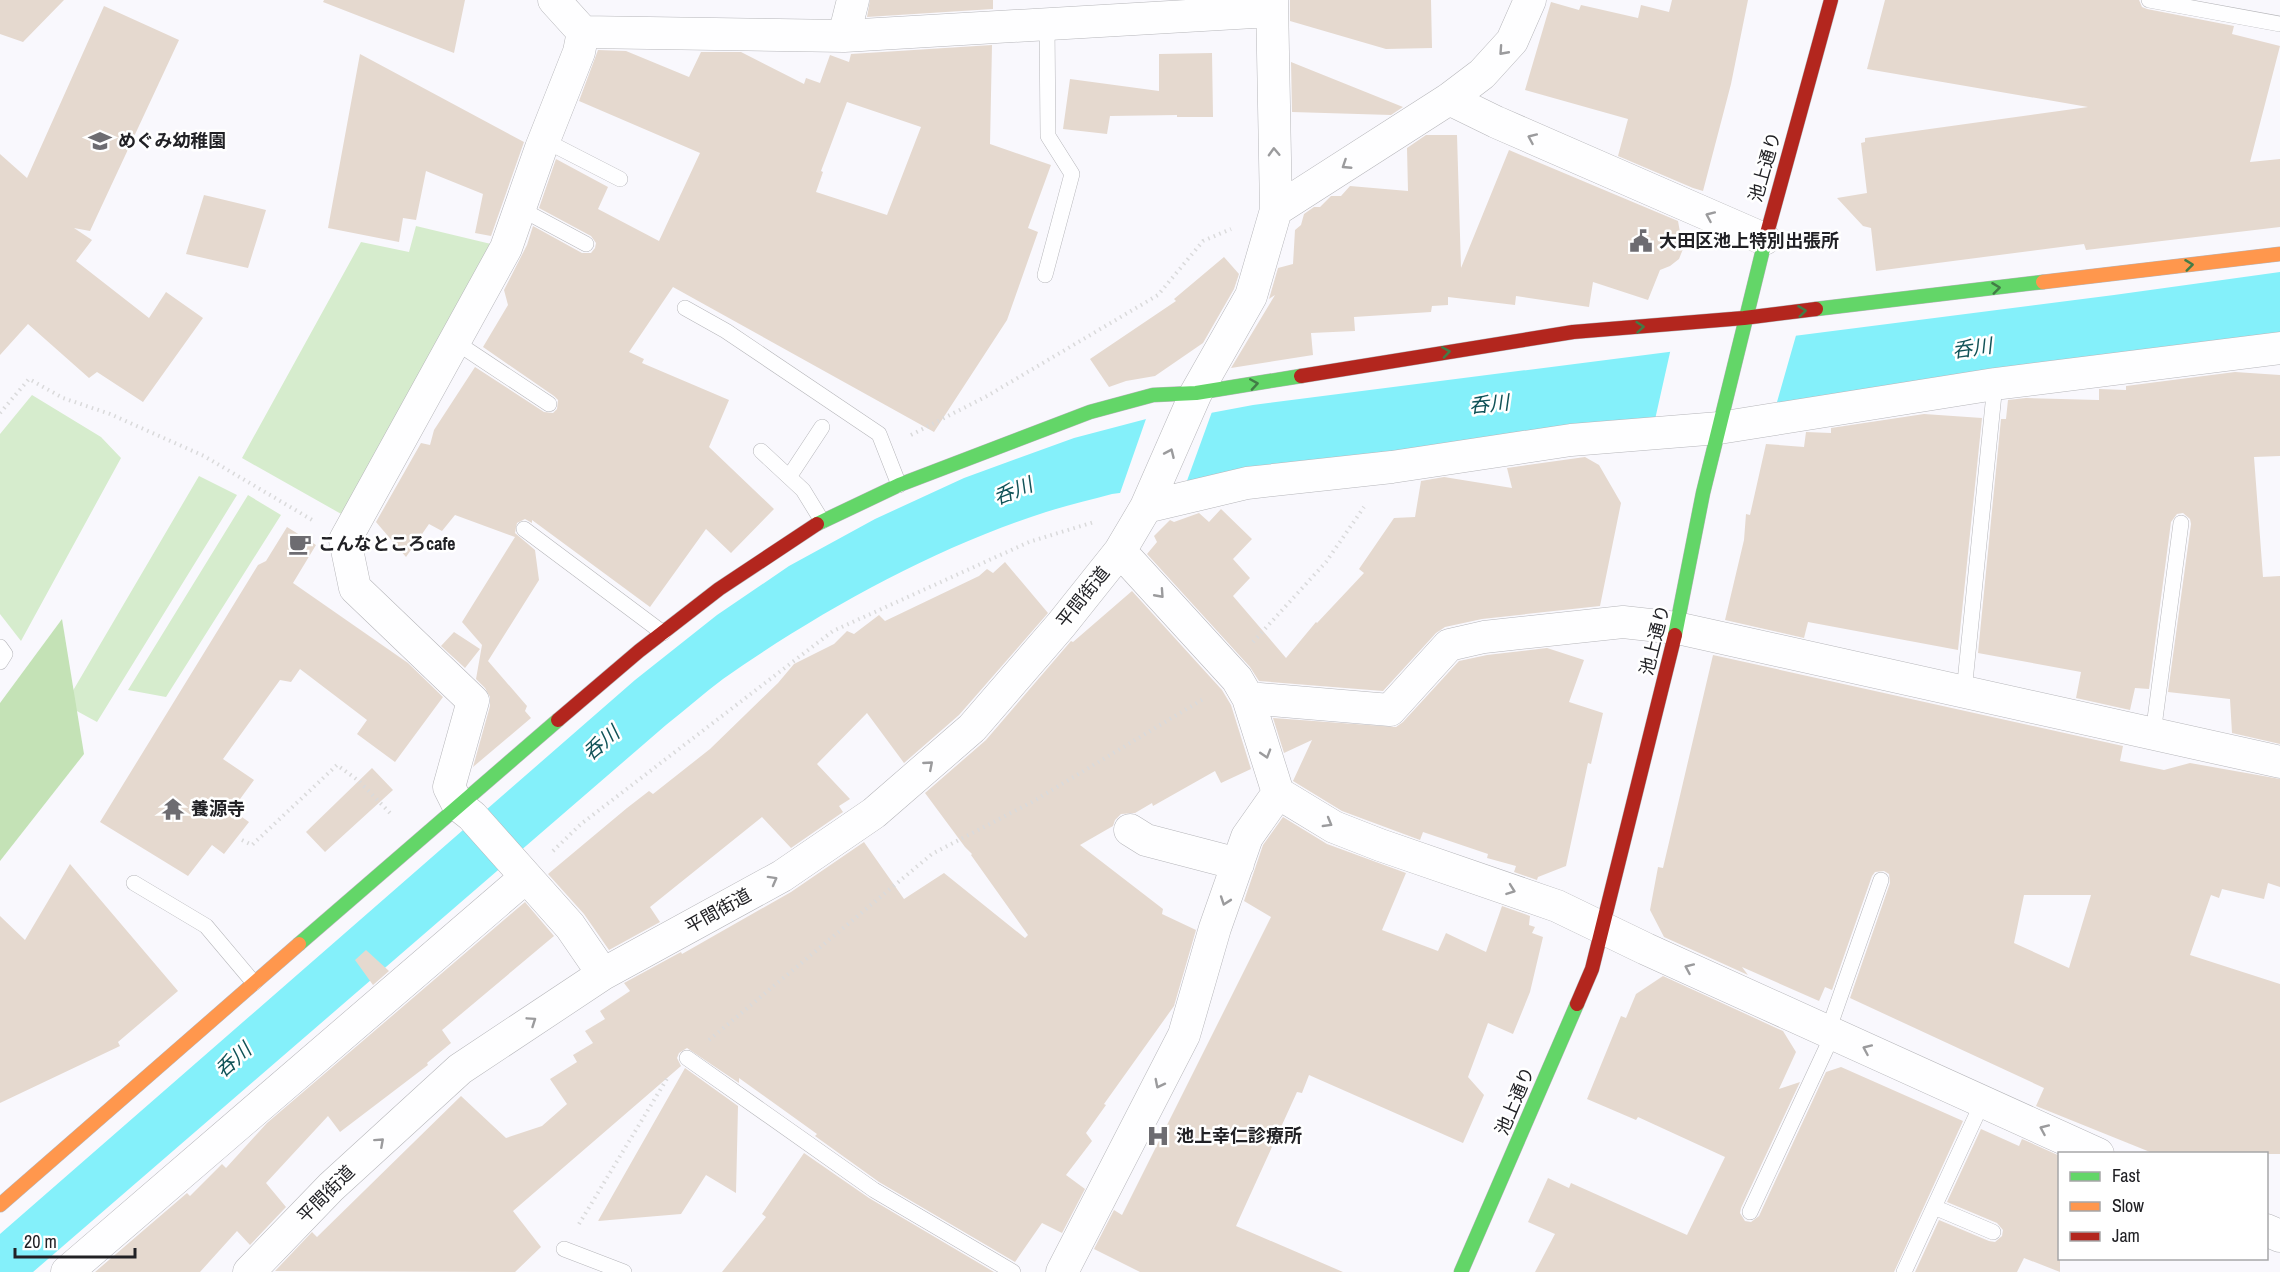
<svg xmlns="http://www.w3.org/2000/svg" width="2280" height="1272" font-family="'Archivo Narrow','Noto Sans JP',sans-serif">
<rect width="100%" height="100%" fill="#f9f8fd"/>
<path fill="#d6eccd" d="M416,226L491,244L343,515L242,458L361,242L409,252Z
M32,395L101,437L121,458L21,641L0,614V434Z
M199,476L237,495L97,722L75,710L71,694Z
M248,495L281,515L166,697L128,690Z"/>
<path fill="#c4e2b6" d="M62,619L84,754L0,861V703Z"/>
<path fill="#84f0fa" d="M2280,272V339L1112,494C1090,500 1068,505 1046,512C936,547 818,612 723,679C704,693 685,710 666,725L33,1272H0V1234L635,680L717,615L789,566L875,519L964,478L1074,438L1150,418L1205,414L1253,405L2114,295Z"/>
<path fill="#f9f8fd" d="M1797,332L1775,409L1654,424L1671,348Z
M1213,409L1184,489L1119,496L1147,416Z"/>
<path fill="#e5d9cf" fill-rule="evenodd" d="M0,0H64L23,42L0,34Z
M324,0H465L454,53L323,2Z
M870,0H993V9L867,17Z
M1290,0H1431L1432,48L1386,49L1290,21Z
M1672,0H1748L1731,84L1703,191L1693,188L1618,156L1628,119L1525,90L1551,2L1579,10L1581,5L1638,18L1641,5L1669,12Z
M1885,0H2139L2142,7L2147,9L2234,26L2232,34L2280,46L2250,162L2280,159V227L2086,250L2084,244L1876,271L1871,228L1863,226L1837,198L1867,193L1861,143L1865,142V138L2088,107L1867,69Z
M104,6L179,40L90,231L74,228L92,240L76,261L149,318L166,292L203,318L143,402L97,372L89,378L28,324L0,355V154L27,178Z
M992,45L990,144L1051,165L1028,228L1038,232L1007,320L934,432L673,287L629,352L644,359L642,363L729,400L709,447L774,509L731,553L706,529L650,607L532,520V523L525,519L517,523L515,533L535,550L539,580L488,661L527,706L525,711L531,718L473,767L490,706V697L485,688L476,679L482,645L462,622L515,537L455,515L442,531L429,524L406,557L376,522L421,443L430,445L434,430L475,367L544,412L553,413L557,409L558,400L554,396L483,347L508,305L504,290L527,245L533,226L582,253H591L595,248L596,243L591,236L539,208L556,159L608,187L598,209L659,241L700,153L579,101L598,50L626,51L689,77L701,52H741L804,84L806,78L820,83L830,55L849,62L851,54ZM847,102L921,127L887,215L816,192L823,172L821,171Z
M1212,53L1213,117H1177V115L1110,116L1107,134L1063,129L1070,79L1159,91V54Z
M360,54L524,142L491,236L475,233L483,194L426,171L416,220L403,218L399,242L328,228Z
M1291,62L1403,107L1391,115L1292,112Z
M1426,135H1457L1461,268L1509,150L1678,221L1683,249L1679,259L1670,266L1660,270L1648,300L1593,282L1589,307L1516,296L1515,305L1448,297V305L1432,306L1431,312L1354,317L1355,331L1311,333L1313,355L1231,368L1275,295L1269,299L1278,268L1293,264L1295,230L1301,225L1304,214L1314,207H1320L1331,196H1341L1350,186L1408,191L1407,148Z
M204,195L266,210L248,268L186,254Z
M1224,257L1239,274L1234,289L1203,343L1155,376L1126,381L1109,387L1090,359L1176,301L1174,299Z
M2235,372L2280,375V456L2254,457L2263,577L2280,576V744L2232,733L2230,699L2168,692L2191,524L2190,519L2183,513L2177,514L2171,522L2149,689L2135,688L2130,710L2076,698L2081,672L1978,653L2001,419H2006L2008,400L2026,398L2099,400V389L2126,390V386Z
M1924,414L1982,418L1958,650L1808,622L1804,638L1725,620L1744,540L1746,514L1750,515L1766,444L1804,447L1806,432L1831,433V428Z
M1585,457L1599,465L1621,503L1600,606L1482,619L1445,627L1436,633L1383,691L1259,681L1250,667L1147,554L1157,542L1154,536L1170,520L1174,522L1199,513L1209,522L1221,509L1252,539L1233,559L1250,578L1233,596L1286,658L1316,622L1317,623L1364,573L1359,569L1394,518L1415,517L1421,481L1444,477L1512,488L1507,468Z
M287,527L316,545L293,583L408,663L443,697L395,762L357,734L367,720L300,669L291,682L280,680L223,759L254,780L232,810L249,822L224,854L212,845L188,876L100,822L258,565L266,561Z
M1005,562L1048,613L959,715L904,763L867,713L817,764L850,799L839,806L843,812L791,848L762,817L650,907L660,922L609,950L584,914L548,874L627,808L649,791L653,794L710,749L778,683L794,664L834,644L847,631L854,634L879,615L885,621L979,576L987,569L993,573Z
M1132,591L1222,690L1231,705L1251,769L1221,783L1215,771L1153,806L1152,803L1135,813L1121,814L1115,820L1113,826L1080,845L1163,909L1162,914L1196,930L1174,1006L1104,1104L1106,1105L1086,1133L1092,1141L1066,1175L1085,1189L1062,1233L1042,1223L1015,1262L879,1182L815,1136L817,1134L739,1078V1083L687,1048L679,1053L677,1058L681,1066L513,1211L541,1247L515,1272L275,1271L312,1232L317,1237L461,1096L506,1138L542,1126L567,1104L550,1079L577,1062L573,1055L593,1043L585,1031L605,1019L600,1011L630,991L624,983L681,952L682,954L791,892L864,842L904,899L944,873L1025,938L1028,935L971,855L972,854L965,847L925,793L986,740L1071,641L1073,642Z
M454,632L480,649L465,668L441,646Z
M1547,648L1584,660L1569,702L1603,713L1591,764L1588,763L1566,866L1538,877L1537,880L1514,872L1516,866L1487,858L1488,854L1423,832L1420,840L1342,811L1293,781L1312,740L1284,753L1273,718L1396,727L1403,722L1459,661L1487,655Z
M1713,655L2123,746L2120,761L2164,770L2190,763L2280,779V887L2268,883L2264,899L2222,889L2219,898L2211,895L2190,955L2280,984V1154H2155L2036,1106L2044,1088L1850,998L1890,883L1889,874L1884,871L1875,872L1872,876L1832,990L1825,987L1819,1001L1742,967L1748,975L1664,937L1650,910L1658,867L1663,868ZM2024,895H2091L2069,968L2014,943Z
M372,768L393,790L325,852L306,832Z
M1283,817L1327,844L1406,873L1382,930L1438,951L1446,933L1486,952L1502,906L1530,916L1529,925L1535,927L1532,933L1543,937L1530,992L1513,1034L1488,1023L1468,1077L1484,1095L1463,1143L1309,1075L1302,1093L1297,1092L1236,1226L1343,1272H1140L1094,1249L1114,1210L1122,1215L1271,917L1244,901L1263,845Z
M70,864L178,991L118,1042L120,1046L0,1103V916L25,940Z
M525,902L554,936L442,1030L451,1043L427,1063L428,1065L340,1132L328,1116L266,1183L286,1207L250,1245L237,1231L200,1272H95L187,1193L190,1196L222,1164L226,1168L267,1123Z
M366,950L389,971L373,985L355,960Z
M1663,976L1783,1031L1796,1052L1779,1089L1800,1082L1741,1208L1740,1213L1745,1221L1751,1222L1759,1216L1826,1072L1841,1067L1963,1121L1894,1272H1535L1555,1234L1528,1222L1548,1178L1569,1188L1571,1183L1687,1235L1725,1157L1638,1117L1636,1120L1587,1099L1621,1016L1626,1018L1636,994Z
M685,1068L738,1106L736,1193L706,1175L681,1214L598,1221Z
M1981,1129L2019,1146L2022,1139L2060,1156V1272L2024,1258L2017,1272H1915L1939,1220L1989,1241L1995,1242L2002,1236L2003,1230L1997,1223L1947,1202Z
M804,1153L869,1198L994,1272H722L766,1217L762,1214Z"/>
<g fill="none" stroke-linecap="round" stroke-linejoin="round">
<g stroke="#b6b6ba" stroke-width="16">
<path id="lane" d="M2149,0L2280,24
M544,140L620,179
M519,208L586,244
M1045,275L1072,174L1048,136L1047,24
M685,308L726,331L879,434L899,485
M454,341L549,404
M761,451L803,490L822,521
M789,477L822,427
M524,529L663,633
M0,647L5,654L0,662
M1964,692L1995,384
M2153,734L2181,523
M134,883L206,926L254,983
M1828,1031L1881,880
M687,1058L874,1190L1013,1272
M1934,1207L1993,1232
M1750,1212L1833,1034
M564,1249L624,1272
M1904,1272L1983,1101"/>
</g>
<g stroke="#b6b6ba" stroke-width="33">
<path id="street" d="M554,0L583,32L844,36L1272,11
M583,32L579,52L541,148L506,248L345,540L355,588L473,701L449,787L458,805L472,816L570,926L603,974
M844,36L853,0
M1449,99L1496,122L1764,239
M1276,210L1449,99L1482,74L1512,41L1530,0
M1146,507L1247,483L1392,467L1571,440L1719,428L1995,384L2280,348
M1120,551L1237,679L1248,698L1278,793L1334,827L1380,845L1557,906L1646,949L2098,1154
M1248,698L1390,710L1449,645L1484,637L1623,622L1677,628L2280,762
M1130,830L1146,840L1238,864
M2266,1230L2280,1236
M67,1272L526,877
M249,1272L331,1187L460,1069L603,974L782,876L874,813L972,728L1061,625L1120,551L1146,507L1196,393L1251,296L1276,210L1272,0
M1062,1272L1184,1035L1215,928L1247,837L1278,793"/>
</g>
<g stroke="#b6b6ba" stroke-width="15">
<path id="fast" d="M1816,309L2043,282
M817,524L899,485L1090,412L1153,395L1196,393L1301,376
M1675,635L1703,493L1766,237
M299,944L558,720
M1461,1272L1577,1004"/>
</g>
<g stroke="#b6b6ba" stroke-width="15">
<path id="slow" d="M2043,282L2280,254
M0,1205L299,944"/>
</g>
<g stroke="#b6b6ba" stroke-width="15">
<path id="jam" d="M1766,237L1831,0
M1301,376L1573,332L1744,318L1816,309
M558,720L639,651L719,589L817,524
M1577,1004L1592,969L1675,635"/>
</g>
<path stroke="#dadadb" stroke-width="4" stroke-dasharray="1.5 4.5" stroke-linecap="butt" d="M0,413L29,379L63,398L110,414L204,456L314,521
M911,435L987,396L1158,295L1203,241L1231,229
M1253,642L1326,562L1364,507
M242,840L252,845L337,765L359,781L391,814
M553,851L581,824L833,631L1029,542L1094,522
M709,1040L932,854L1032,802L1205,698
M579,1224L668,1077"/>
<use href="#lane" stroke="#fefeff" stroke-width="15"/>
<use href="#street" stroke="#fefeff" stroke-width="32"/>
<use href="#fast" stroke="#63d668" stroke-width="14"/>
<use href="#slow" stroke="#ff974d" stroke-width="14"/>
<use href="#jam" stroke="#b3261e" stroke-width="14"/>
</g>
<defs><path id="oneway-chevron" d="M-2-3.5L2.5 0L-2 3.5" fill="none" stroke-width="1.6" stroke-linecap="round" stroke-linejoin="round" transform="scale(1.5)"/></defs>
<g stroke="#9b9b9d">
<use href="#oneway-chevron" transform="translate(1503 51) rotate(132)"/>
<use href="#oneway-chevron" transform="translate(1532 138) rotate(-156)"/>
<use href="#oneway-chevron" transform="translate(1274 152) rotate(-92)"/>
<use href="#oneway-chevron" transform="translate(1346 165) rotate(147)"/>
<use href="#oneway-chevron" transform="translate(1710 216) rotate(-156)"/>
<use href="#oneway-chevron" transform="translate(1170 453) rotate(-66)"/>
<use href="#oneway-chevron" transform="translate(1160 594) rotate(48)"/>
<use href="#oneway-chevron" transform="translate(1266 754) rotate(73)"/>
<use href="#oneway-chevron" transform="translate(929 765) rotate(-41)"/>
<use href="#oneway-chevron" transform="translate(1328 823) rotate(30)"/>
<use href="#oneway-chevron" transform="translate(773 880) rotate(-29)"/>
<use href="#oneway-chevron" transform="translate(1511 890) rotate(20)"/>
<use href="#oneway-chevron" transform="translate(1225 901) rotate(109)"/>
<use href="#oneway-chevron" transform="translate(1689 968) rotate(-156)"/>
<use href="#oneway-chevron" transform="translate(532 1021) rotate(-34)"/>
<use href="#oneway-chevron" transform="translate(1867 1049) rotate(-156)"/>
<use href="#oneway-chevron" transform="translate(1159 1084) rotate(117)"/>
<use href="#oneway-chevron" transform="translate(2044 1129) rotate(-156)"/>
<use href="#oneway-chevron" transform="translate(380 1142) rotate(-42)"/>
</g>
<g stroke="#427c46">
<use href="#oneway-chevron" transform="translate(2189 265) rotate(-7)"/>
<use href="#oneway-chevron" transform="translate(1996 288) rotate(-7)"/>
<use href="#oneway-chevron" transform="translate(1802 311) rotate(-7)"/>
<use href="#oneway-chevron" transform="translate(1640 327) rotate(-5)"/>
<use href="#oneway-chevron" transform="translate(1446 352) rotate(-9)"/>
<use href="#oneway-chevron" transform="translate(1254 384) rotate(-9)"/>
</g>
<defs>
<g id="school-bare" transform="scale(1.8)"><path d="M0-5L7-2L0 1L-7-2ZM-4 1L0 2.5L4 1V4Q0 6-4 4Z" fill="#6d6c71" stroke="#fff" stroke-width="2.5" paint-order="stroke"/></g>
<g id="civic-bare" transform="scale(1.8)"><path d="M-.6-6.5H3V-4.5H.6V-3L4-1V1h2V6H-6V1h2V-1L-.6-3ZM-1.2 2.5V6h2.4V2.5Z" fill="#6d6c71" stroke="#fff" stroke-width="2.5" paint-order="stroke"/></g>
<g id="cafe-bare" transform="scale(1.8)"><path d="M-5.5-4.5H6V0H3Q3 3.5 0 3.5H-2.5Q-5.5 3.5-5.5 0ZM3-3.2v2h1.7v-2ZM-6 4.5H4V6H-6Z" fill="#6d6c71" stroke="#fff" stroke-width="2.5" paint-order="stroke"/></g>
<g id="temple-bare" transform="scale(1.8)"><path d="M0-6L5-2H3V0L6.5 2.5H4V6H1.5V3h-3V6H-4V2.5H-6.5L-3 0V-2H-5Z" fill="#6d6c71" stroke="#fff" stroke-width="2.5" paint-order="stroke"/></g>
<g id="hospital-bare" transform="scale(1.8)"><path d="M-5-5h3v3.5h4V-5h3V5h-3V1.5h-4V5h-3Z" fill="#6d6c71" stroke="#fff" stroke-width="2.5" paint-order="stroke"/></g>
</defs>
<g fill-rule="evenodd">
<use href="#school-bare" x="100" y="141"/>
<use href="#civic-bare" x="1641" y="241"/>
<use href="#cafe-bare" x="300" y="544"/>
<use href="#temple-bare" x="173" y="809"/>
<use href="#hospital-bare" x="1158" y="1136"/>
</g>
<g text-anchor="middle" stroke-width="5" stroke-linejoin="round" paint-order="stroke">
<g font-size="18" font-weight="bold" fill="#212125" stroke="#fff" text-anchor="start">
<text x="118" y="147">めぐみ幼稚園</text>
<text x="1659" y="247">大田区池上特別出張所</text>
<text x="318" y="550">こんなところcafe</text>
<text x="191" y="815">養源寺</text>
<text x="1176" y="1142">池上幸仁診療所</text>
</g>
<g font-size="18" fill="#212125" stroke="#fff">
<text transform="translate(1765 167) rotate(-74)" y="6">池上通り</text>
<text transform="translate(1083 597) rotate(-51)" y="6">平間街道</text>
<text transform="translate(1655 640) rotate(-76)" y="6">池上通り</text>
<text transform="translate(718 911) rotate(-29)" y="6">平間街道</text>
<text transform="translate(1515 1101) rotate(-67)" y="6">池上通り</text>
<text transform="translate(326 1194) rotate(-45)" y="6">平間街道</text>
</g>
<g font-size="20" font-style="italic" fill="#115358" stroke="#fff">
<text transform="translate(1972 348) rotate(-8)" y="7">呑川</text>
<text transform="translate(1489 404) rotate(-6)" y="7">呑川</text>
<text transform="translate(1013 491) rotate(-22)" y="7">呑川</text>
<text transform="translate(601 743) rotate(-40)" y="7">呑川</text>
<text transform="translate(233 1060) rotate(-42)" y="7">呑川</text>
</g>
</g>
<rect x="2058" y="1152" width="210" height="108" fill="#ffffff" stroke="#a6a6a8" stroke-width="1.5"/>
<rect x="2070" y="1172" width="30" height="9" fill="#63d668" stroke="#a6a6a8" stroke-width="1.5"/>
<text x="2112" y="1182" font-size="18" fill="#212125">Fast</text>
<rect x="2070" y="1202" width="30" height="9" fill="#ff974d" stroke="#a6a6a8" stroke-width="1.5"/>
<text x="2112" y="1212" font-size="18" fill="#212125">Slow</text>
<rect x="2070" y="1232" width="30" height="9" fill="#b3261e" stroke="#a6a6a8" stroke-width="1.5"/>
<text x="2112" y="1242" font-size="18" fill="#212125">Jam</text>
<path d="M15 1248v9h120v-9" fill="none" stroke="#212125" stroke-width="3"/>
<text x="24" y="1248" font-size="18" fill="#212125" stroke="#ffffff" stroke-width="4.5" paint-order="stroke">20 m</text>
</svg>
